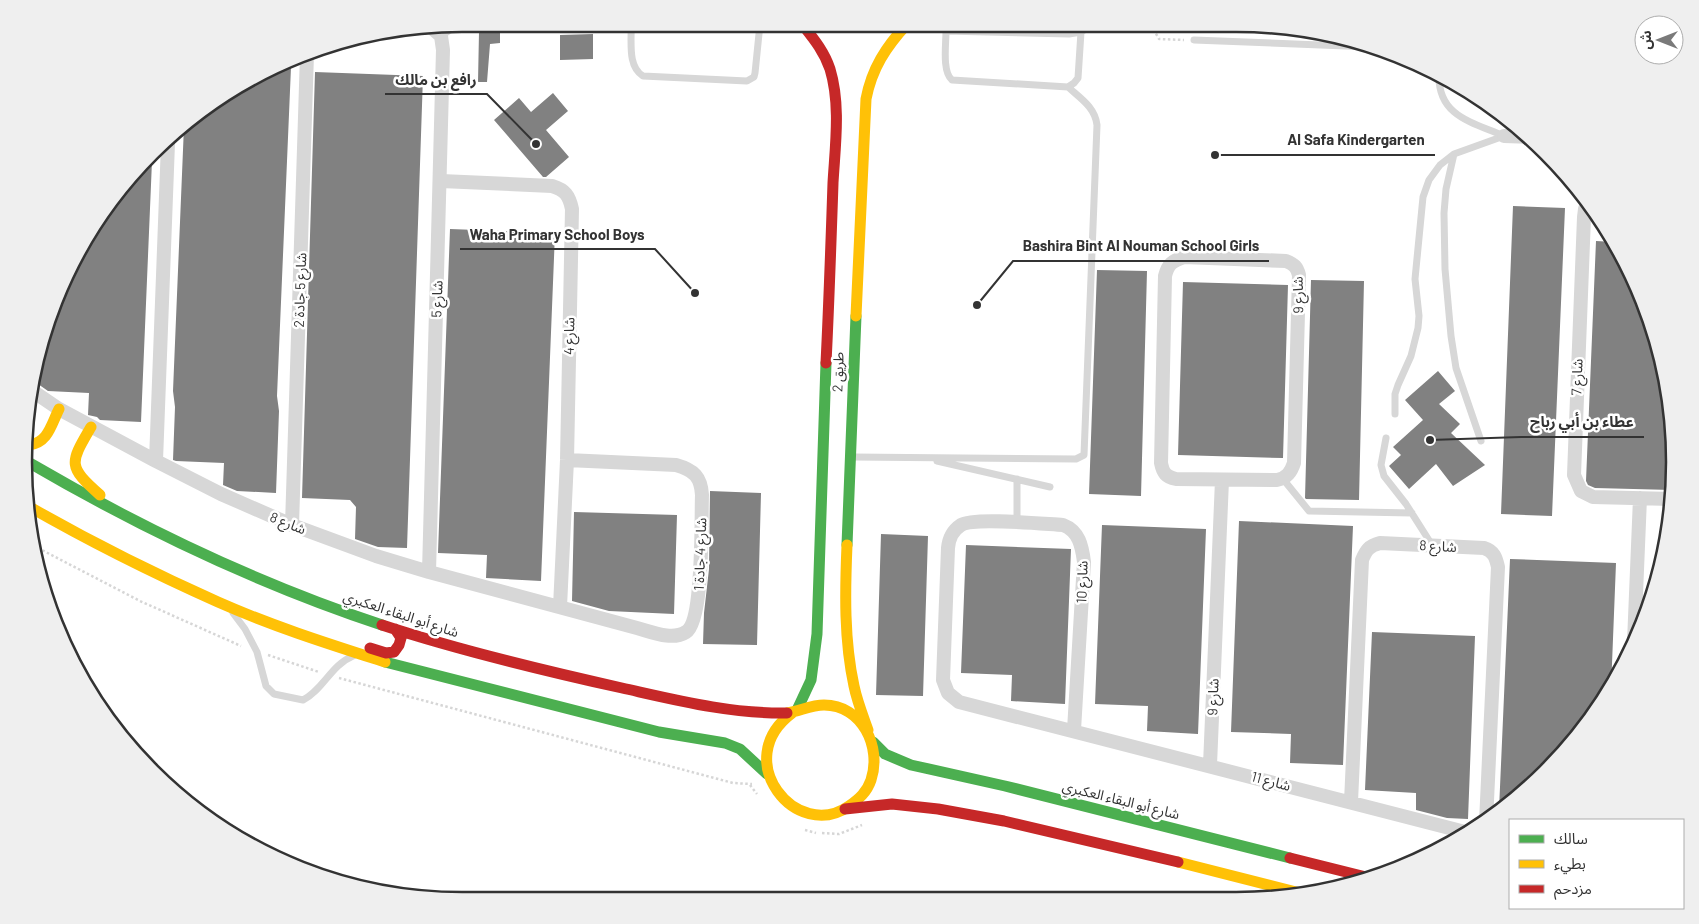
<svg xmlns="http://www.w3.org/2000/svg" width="1699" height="924" font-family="Barlow,'Noto Sans Arabic',sans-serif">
<rect width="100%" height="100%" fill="#fff"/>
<path fill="#818181" d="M500,31V43L490,44L487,82H478L479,32Z
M593,34V59L560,60V35Z
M284,67H291L277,396L279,411L276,493L237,491L223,485L224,463L176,461L173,460L175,407L173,391L184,126L195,114Z
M315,72L423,76L407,548L378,547L355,539L356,507L350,500L302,498Z
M553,93L568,111L546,130L569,157L546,177H543L494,120L519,98L531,112Z
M152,161L141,422L100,420L97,417L88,415L89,393L48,391L38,384L40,346L97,219Z
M1513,206L1565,208L1552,516L1501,514Z
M450,229L555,233L541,581L486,578L487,555L438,553Z
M1596,241L1614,242L1630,268L1660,348L1674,433L1672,490L1595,488L1588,485L1586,481Z
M1097,270L1147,271L1141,496L1089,494Z
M1311,280L1364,281L1359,500L1306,499L1305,498Z
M1183,282L1288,285L1283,458L1178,455Z
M1438,371L1455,391L1439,404L1460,424L1451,433L1485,465L1453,486L1436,464L1409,489L1389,466L1401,455L1393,447L1423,420L1405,400Z
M710,491L761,493L757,645L703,644L704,613L709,569Z
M574,512L677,515L674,614L609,611L572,601Z
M1239,521L1353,526L1343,765L1290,763L1291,734L1231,732Z
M1102,525L1206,529L1198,734L1147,731L1148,706L1095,704Z
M881,534L928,536L923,696L876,695Z
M966,545L1071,549L1065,704L1011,701L1012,675L961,673Z
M1510,559L1616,563L1611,689L1566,751L1499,810Z
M1372,632L1475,636L1468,819L1447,818L1416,810V793L1365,790Z"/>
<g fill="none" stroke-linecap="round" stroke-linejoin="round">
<path stroke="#d6d6d6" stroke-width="2.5" stroke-dasharray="2.5 2.5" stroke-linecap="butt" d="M1151,25L1159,39L1184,40
M38,548L140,601L241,646
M268,655L319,672
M339,678L733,783L752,784
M750,785L757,794
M805,830L816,833
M822,833L839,834L862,825"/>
<path stroke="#d7d7d7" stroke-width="7" d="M631,24C632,41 627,66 643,76L747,81L754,77L755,73L760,24
M655,24L760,28
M939,24L946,31L1069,34L1081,32L1093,24
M946,31C946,44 942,72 952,80L1068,87L1074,83L1078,78L1081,32
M441,36L457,25
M1194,40L1371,47
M1439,75C1438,116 1472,122 1504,136
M1454,154L1446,189L1444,213L1445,269L1451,336L1456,368L1481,441
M1395,414V394L1398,385L1411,356L1418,328L1419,316L1415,279L1423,197L1429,180L1440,165L1454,154L1504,136
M1386,438L1381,465L1384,476L1406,504L1432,545
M853,457L1076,459L1084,455L1097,125C1095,107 1080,98 1068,87
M937,461L1050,487
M1017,479V522
M1283,479L1309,511L1412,513
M233,613L245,629L257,652L266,686L274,694L303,700C323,690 331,665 353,656"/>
<path stroke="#d7d7d7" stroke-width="14" d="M1504,136L1530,137
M441,181L552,186C565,190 569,195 572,209L567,460L560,607
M1589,202L1585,209L1584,217L1574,475L1581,491L1593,497L1672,499
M1184,257L1286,261C1294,264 1297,267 1299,275L1294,463C1291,472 1287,478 1277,480L1176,479C1166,477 1163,473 1161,463L1165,276C1168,264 1172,261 1184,257Z
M34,392L59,409L156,461L221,494L292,525L376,556L429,572L637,628C652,632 672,641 686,632C704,621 701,518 702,495C701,477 694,470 676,465L567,460
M156,461L168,143
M292,525L307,54
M429,572L443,50L441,36L433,29
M1634,642L1640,498
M1074,730L1084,562C1082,546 1079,531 1063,525C1044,524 974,517 961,525C952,531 949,538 948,548L943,680L948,693L959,702L1469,833
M1210,765L1222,480
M1351,802L1362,560C1366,550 1369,546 1380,543L1484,548C1494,551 1496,558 1498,567L1486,822"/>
<path stroke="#4caf50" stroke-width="11" d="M28,462C141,528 258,584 382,625
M847,545L856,316
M385,662L659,732L725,743L740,749L767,774
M797,710L811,680L817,634L826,363
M873,742L885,754L911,765L1005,786L1290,858"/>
<path stroke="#ffc107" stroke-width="11" d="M856,316L866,99C872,68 886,47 907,24
M91,427C70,463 67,466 100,495
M29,445C48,443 51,425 59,409
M28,506C89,541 153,573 218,602C272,626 329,644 385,662
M847,545C845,592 844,640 854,686C857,701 863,716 868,730
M787,713C800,711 811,705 824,705C862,705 882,747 871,780C867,792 859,799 849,806C797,843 729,760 792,713
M1178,862L1304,894"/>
<path stroke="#c62828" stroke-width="11" d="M802,24C813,38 824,51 830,69C841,105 835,147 833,183C831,243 829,303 826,363
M382,625C461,651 541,670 622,688C676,700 731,714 787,713
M370,648L386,653L394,652L399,645L401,638L395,629
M845,809L892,804L938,809L1004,821L1178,862
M1290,858L1366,877"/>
</g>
<g text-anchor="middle" stroke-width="5" stroke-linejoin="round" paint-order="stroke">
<g font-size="14" fill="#333" stroke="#fff">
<text transform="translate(300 290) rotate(-88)" y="5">شارع 5 جادة 2</text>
<text transform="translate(1298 295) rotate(-91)" y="5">شارع 9</text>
<text transform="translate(437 299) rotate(-88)" y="5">شارع 5</text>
<text transform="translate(569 336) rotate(-89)" y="5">شارع 4</text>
<text transform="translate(838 372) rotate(-88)" y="5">طريق 2</text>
<text transform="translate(1577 377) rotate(-88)" y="5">شارع 7</text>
<text transform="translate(288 523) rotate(22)" y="5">شارع 8</text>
<text transform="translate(1438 546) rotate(3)" y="5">شارع 8</text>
<text transform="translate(700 554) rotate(-88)" y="5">شارع 4 جادة 1</text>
<text transform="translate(1082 582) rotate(-88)" y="5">شارع 10</text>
<text transform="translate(401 614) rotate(18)" y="5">شارع أبو البقاء العكبري</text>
<text transform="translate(1213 697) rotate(-88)" y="5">شارع 9</text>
<text transform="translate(1271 781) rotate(15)" y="5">شارع 11</text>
<text transform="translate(1121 800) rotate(14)" y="5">شارع أبو البقاء العكبري</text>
</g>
</g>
<path d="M0 0H1699V924H0ZM462 32H1236A430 430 0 0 1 1666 462V462A430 430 0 0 1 1236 892H462A430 430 0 0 1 32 462V462A430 430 0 0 1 462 32Z" fill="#efefef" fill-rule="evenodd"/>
<path fill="none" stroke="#333" stroke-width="2.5" d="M462 32H1236A430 430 0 0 1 1666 462V462A430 430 0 0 1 1236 892H462A430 430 0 0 1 32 462V462A430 430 0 0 1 462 32Z"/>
<path fill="none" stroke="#333" stroke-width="2" d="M536 144L487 94H385M1215 155L1278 155H1435M695 293L655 249H460M977 305L1013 261H1269M1430 440L1521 437H1644"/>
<g fill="#333" stroke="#fff" stroke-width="2">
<circle cx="536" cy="144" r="5"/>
<circle cx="1215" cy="155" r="5"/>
<circle cx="695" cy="293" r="5"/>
<circle cx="977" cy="305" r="5"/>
<circle cx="1430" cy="440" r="5"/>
</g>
<g font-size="15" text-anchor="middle" font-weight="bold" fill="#333" stroke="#fff" stroke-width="5" stroke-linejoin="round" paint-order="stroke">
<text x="436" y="85">رافع بن مالك</text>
<text x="1356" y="145">Al Safa Kindergarten</text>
<text x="557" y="240">Waha Primary School Boys</text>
<text x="1141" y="251">Bashira Bint Al Nouman School Girls</text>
<text x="1582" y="427">عطاء بن أبي رباح</text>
</g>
<rect x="1509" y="819" width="175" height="90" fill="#ffffff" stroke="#adadad"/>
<rect x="1519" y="835" width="25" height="8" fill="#4caf50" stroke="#adadad"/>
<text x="1554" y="844" font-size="15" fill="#333333">سالك</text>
<rect x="1519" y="860" width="25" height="8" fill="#ffc107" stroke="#adadad"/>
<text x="1554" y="869" font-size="15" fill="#333333">بطيء</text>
<rect x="1519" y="885" width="25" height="8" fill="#c62828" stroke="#adadad"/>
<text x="1554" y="894" font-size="15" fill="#333333">مزدحم</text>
<g transform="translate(1659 40) rotate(270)"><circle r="24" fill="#ffffff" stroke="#adadad"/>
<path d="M0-4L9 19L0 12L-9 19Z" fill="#7a7a7a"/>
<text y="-8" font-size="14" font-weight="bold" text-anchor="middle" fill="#333333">ش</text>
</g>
</svg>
